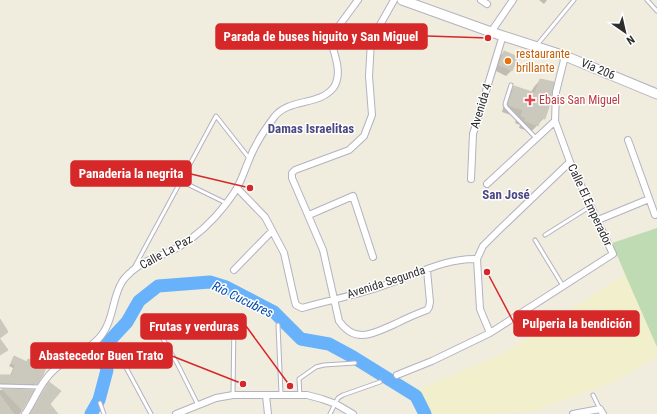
<svg xmlns="http://www.w3.org/2000/svg" width="657" height="414" font-family="'Roboto Condensed',sans-serif">
<rect width="100%" height="100%" fill="#f0ecde"/>
<path fill="#f2efcc" d="M625,274L657,347V357L617,381L535,411L493,414H431L417,390L501,355Z"/>
<path fill="#bedbb3" d="M657,228V347L625,274L612,243Z"/>
<path fill="#0003" d="M539,0H547L544,4Z
M504,52L517,58L511,71L506,76L494,70L499,57Z
M540,80L544,118L531,132L519,128L520,125L515,123L517,117L502,112L507,94L514,87L531,92L534,87Z
M15,357L26,362L29,360L36,383L33,386L0,385V376H10L13,368L9,366Z
M0,390L32,391L20,414H0Z"/>
<g fill="none" stroke-linecap="round" stroke-linejoin="round">
<path stroke="#67b2fb" stroke-width="13" d="M91,414L99,400L107,370L100,351L127,322L139,301L158,286L210,282L226,287L274,312L301,339L329,344L353,357L416,396L425,414"/>
</g>
<path fill="#cbc9be" stroke="#ccc9b7" d="M504,51L518,57L512,71L499,65Z
M540,79L554,82L551,100L545,119L541,118L538,126L525,121L526,118L521,116L523,110L510,106L508,104L514,86L535,93Z
M0,319L8,332L0,338Z
M0,339L8,350L0,355Z
M14,356L27,362L28,359L47,365L43,375L37,384L0,383V375H12L15,365L11,363Z
M49,382L61,391L50,404L58,414H30Z
M2,389L34,390L22,410Z
M0,395L14,414H0Z"/>
<g fill="none" stroke-linecap="round" stroke-linejoin="round">
<g stroke="#b3b2c2" stroke-width="5">
<path id="lane" d="M647,0L657,11
M537,45L574,0
M511,85L505,104L506,107L536,138
M181,181L226,203
M545,235L591,206
M535,240L563,286
M135,266L216,116L249,158
M155,325L178,365L198,405
M278,325L281,394
M115,347L151,414
M0,386L40,387
M233,395L234,318
M593,395L600,409
M300,396L299,379L316,367L324,365L355,363
M100,403L104,414
M330,414L338,398L343,395L380,382"/>
</g>
<g stroke="#b3b2c2" stroke-width="8">
<path id="street" d="M394,0L371,41L369,76L372,115L364,136L349,150L295,170L292,173V178L323,250L339,321C356,345 374,333 395,324C405,319 416,314 427,310L429,307L430,302L427,270
M481,0L487,4
M491,32L513,0
M628,140L655,215
M471,179L473,134L503,35
M487,184L555,121
M237,188L265,217L284,253L295,302L296,305L302,308C329,300 358,295 385,285C416,275 444,258 477,259
M309,215L353,196L373,257
M598,220L649,199
M477,259L483,246L499,230L570,162
M477,259L480,309L490,333
M234,270L272,231
M397,375L432,361L490,333L613,254L570,162L555,121L556,92L565,56
M266,396L268,414
M25,414C35,399 41,381 55,369C69,356 92,350 103,333C114,318 112,298 122,282C124,278 129,274 132,271C142,262 154,258 167,253C185,245 202,231 215,217C223,208 231,198 237,188C242,179 245,169 249,160C255,144 265,129 275,116C290,98 320,106 334,87C343,73 334,53 330,38L358,0
M176,414L216,398L233,395H307L322,399L336,404L353,414
M573,414L600,409L603,414"/>
</g>
<g stroke="#b3b2c2" stroke-width="11">
<path id="secondary" d="M402,0L491,32L565,56L657,94"/>
</g>
<use href="#lane" stroke="#fff" stroke-width="3"/>
<use href="#street" stroke="#fff" stroke-width="6"/>
<use href="#secondary" stroke="#fff" stroke-width="9"/>
</g>
<circle fill="#e8710a" stroke="#fff" stroke-width="1.5" cx="508" cy="61" r="4"/>
<path fill="#e0444e" stroke="#fff" stroke-width="1.5" d="M528 94h4v4h4v4h-4v4h-4v-4h-4v-4h4z"/>
<g text-anchor="middle" stroke-width="3" stroke-linejoin="round" paint-order="stroke">
<g font-size="12" fill="#c56008" stroke="#fff" text-anchor="start">
<text x="516" y="58">restaurante<tspan x="516" dy="14">brillante</tspan></text>
</g>
<g font-size="12" fill="#2d2d2d" stroke="#fff">
<text transform="translate(598 69) rotate(23)" y="4">Vía 206</text>
<text transform="translate(481 106) rotate(-73)" y="4">Avenida 4</text>
<text transform="translate(590 205) rotate(65)" y="4">Calle El Emperador</text>
<text transform="translate(166 252) rotate(-29)" y="4">Calle La Paz</text>
<text transform="translate(386 282) rotate(-18)" y="4">Avenida Segunda</text>
</g>
<g font-size="12" fill="#be3a42" stroke="#fff" text-anchor="start">
<text x="539" y="104">Ebais San Miguel</text>
</g>
<g font-size="13" font-weight="bold" fill="#4b4883" stroke="#fff">
<text x="311" y="133">Damas Israelitas</text>
<text x="506" y="199">San José</text>
</g>
<g font-size="13" font-style="italic" fill="#004aae" stroke="#fff">
<text transform="translate(243 299) rotate(26)" y="5">Río Cucubres</text>
</g>
</g>
<path fill="none" stroke="#d62828" stroke-width="1.5" d="M488 38L427 36M250 188L191 174M487 272L514 323M290 386L246 326M243 384L172 356"/>
<g fill="#d62828" stroke="#fff" stroke-width="1.5">
<circle cx="488" cy="38" r="4"/>
<circle cx="250" cy="188" r="4"/>
<circle cx="487" cy="272" r="4"/>
<circle cx="290" cy="386" r="4"/>
<circle cx="243" cy="384" r="4"/>
</g>
<g fill="#d62828" stroke="#d62828" stroke-width="1.5">
<rect x="216" y="24" width="211" height="25" rx="4"/>
<rect x="71" y="161" width="120" height="25" rx="4"/>
<rect x="514" y="311" width="125" height="25" rx="4"/>
<rect x="141" y="314" width="105" height="25" rx="4"/>
<rect x="31" y="343" width="141" height="25" rx="4"/>
</g>
<g font-size="13" text-anchor="middle" font-weight="bold" fill="#fff">
<text x="321" y="41">Parada de buses higuito y San Miguel</text>
<text x="131" y="178">Panaderia la negrita</text>
<text x="577" y="328">Pulperia la bendición</text>
<text x="194" y="331">Frutas y verduras</text>
<text x="101" y="360">Abastecedor Buen Trato</text>
</g>
<g transform="translate(625 32) rotate(146)" stroke="#ffffff" stroke-width="3" paint-order="stroke">
<path d="M0-3L7 15L0 10L-7 15Z" fill="#2d2d2d"/>
<text y="-6" font-size="11" font-weight="bold" text-anchor="middle" fill="#2d2d2d">N</text>
</g>
</svg>
